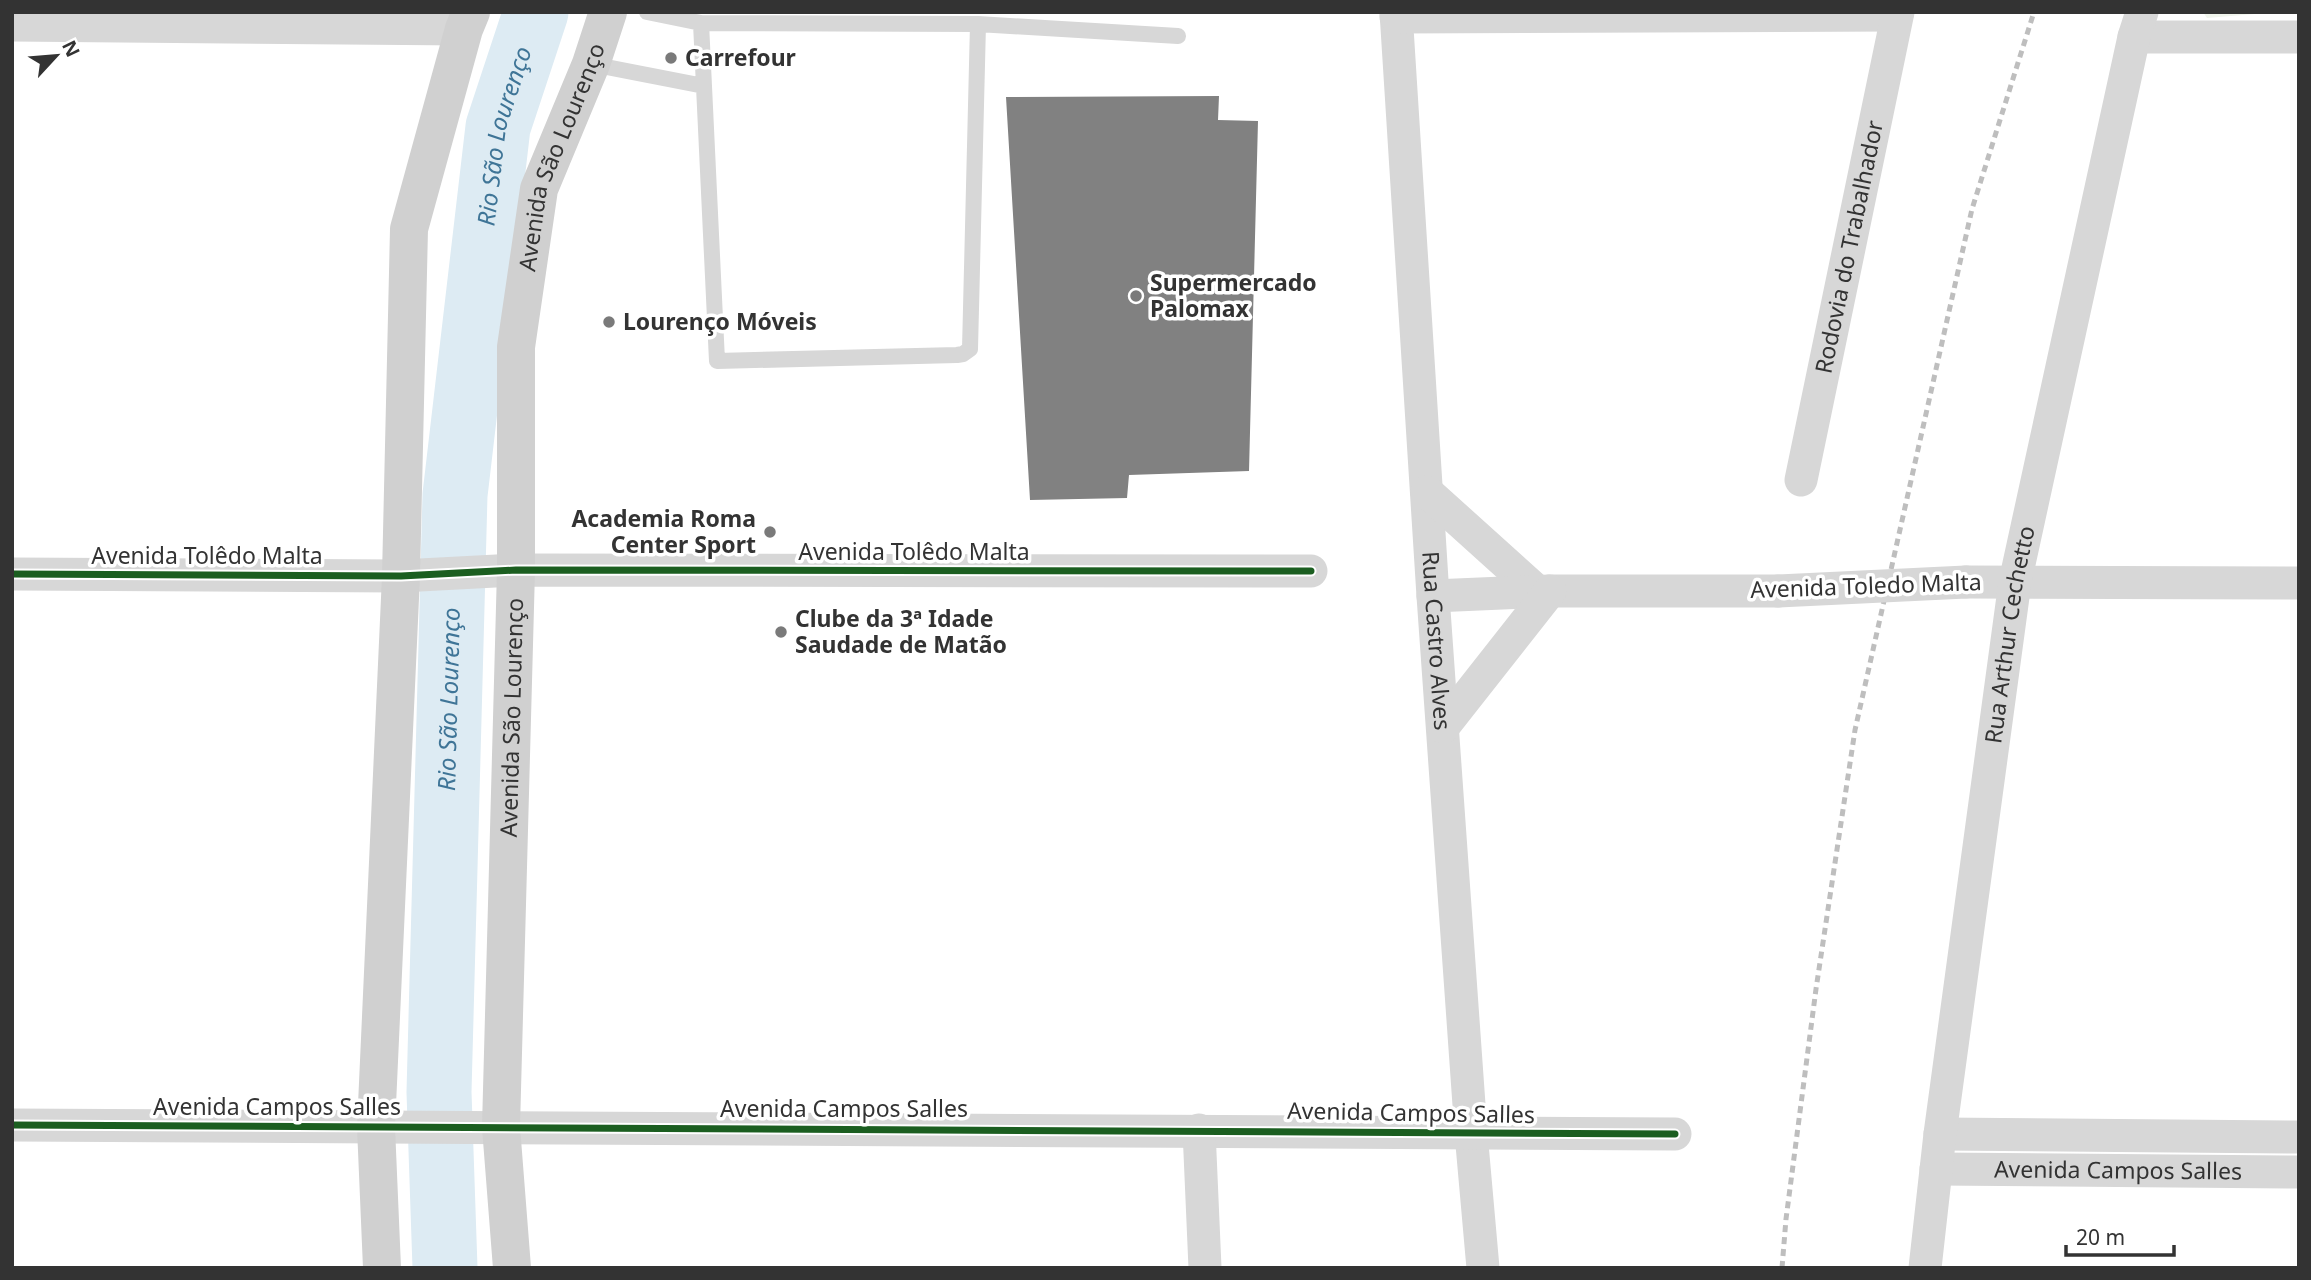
<svg xmlns="http://www.w3.org/2000/svg" width="2311" height="1280" font-family="'Noto Sans',sans-serif">
<rect width="100%" height="100%" fill="#fff"/>
<path fill="#f1f5ed" d="M2203,12H2279L2207,18Z"/>
<g fill="none" stroke-linecap="round" stroke-linejoin="round">
<path stroke="#ddebf3" stroke-width="65" id="s1" d="M445,1268L439,1092L455,495L498,127L536,12"/>
</g>
<path fill="#818181" d="M1219,96L1218,120L1258,121L1249,471L1129,475L1127,498L1030,500L1006,97Z"/>
<g fill="none" stroke-linecap="round" stroke-linejoin="round">
<path stroke="#d7d7d7" stroke-width="16" d="M647,12L701,23L978,24L1178,36
M701,23L717,361L957,355L963,354L970,349L978,24
M591,64L704,86"/>
<g stroke="#d7d7d7" stroke-width="33">
<path id="s2" d="M1396,12L1433,596L1471,1133L1483,1268"/>
<path d="M1396,17L1897,15"/>
<path d="M12,25L464,29"/>
<path d="M2134,37H2299"/>
<path id="s3" d="M1801,480L1898,12"/>
<path d="M1427,492L1538,592"/>
<path d="M12,574L401,576L516,570L1311,571"/>
<path d="M1966,582L2299,583"/>
<path d="M1433,596L1550,591H1778"/>
<path d="M1443,727L1550,591"/>
<path d="M12,1125L1675,1134"/>
<path d="M1199,1130L1205,1268"/>
<path d="M1940,1134L2299,1137"/>
<path id="s4" d="M1936,1169L2299,1172"/>
<path id="s5" d="M1925,1268L1940,1134L2015,582L2134,37L2142,12"/>
</g>
<g stroke="#d0d0d0" stroke-width="38">
<path d="M382,1268L376,1127L401,576L409,229L464,29L471,12"/>
<path id="s6" d="M512,1268L501,1127L516,570V347L539,189L591,64L608,12"/>
</g>
<path stroke="#bebebe" stroke-width="5" stroke-dasharray="7 5" stroke-linecap="butt" d="M1782,1268L1786,1219L1816,989L1855,730L1972,209L2034,12"/>
<path stroke="#d7d7d7" stroke-width="33" d="M1778,591L1966,582"/>
<g stroke="#fff" stroke-width="11">
<path id="cycleway" d="M12,574L401,576L516,570L1311,571
M12,1125L1675,1134"/>
</g>
<use href="#cycleway" stroke="#1b5e20" stroke-width="7"/>
</g>
<g fill="#7a7a7a" stroke="#fff" stroke-width="2.5">
<circle cx="671" cy="58" r="7"/>
<circle cx="1136" cy="296" r="7"/>
<circle cx="609" cy="322" r="7"/>
<circle cx="770" cy="532" r="7"/>
<circle cx="781" cy="632" r="7"/>
</g>
<g text-anchor="middle" stroke-width="7" stroke-linejoin="round" paint-order="stroke">
<g font-size="23" font-weight="bold" fill="#333" stroke="#fff" text-anchor="start">
<text x="685" y="66">Carrefour</text>
<text x="1150" y="291">Supermercado<tspan x="1150" dy="26">Palomax</tspan></text>
<text x="623" y="330">Lourenço Móveis</text>
<text x="756" y="527" text-anchor="end">Academia Roma<tspan x="756" dy="26">Center Sport</tspan></text>
<text x="795" y="627">Clube da 3ª Idade<tspan x="795" dy="26">Saudade de Matão</tspan></text>
</g>
<g font-size="23" fill="#333" stroke="#fff">
<text dy="8" stroke="none"><textPath href="#s6" startOffset="1118">Avenida São Lourenço</textPath></text>
<text dy="8" stroke="none"><textPath href="#s3" startOffset="238">Rodovia do Trabalhador</textPath></text>
<text x="914" y="560">Avenida Tolêdo Malta</text>
<text x="207" y="564">Avenida Tolêdo Malta</text>
<text transform="translate(1866 586) rotate(-2)" y="8">Avenida Toledo Malta</text>
<text dy="8" stroke="none"><textPath href="#s5" startOffset="639">Rua Arthur Cechetto</textPath></text>
<text dy="8" stroke="none"><textPath href="#s2" startOffset="630">Rua Castro Alves</textPath></text>
<text dy="8" stroke="none"><textPath href="#s6" startOffset="551">Avenida São Lourenço</textPath></text>
<text x="277" y="1115">Avenida Campos Salles</text>
<text x="844" y="1117">Avenida Campos Salles</text>
<text transform="translate(1411 1113) rotate(1)" y="8">Avenida Campos Salles</text>
<text dy="8" stroke="none"><textPath href="#s4" startOffset="182">Avenida Campos Salles</textPath></text>
</g>
<g font-size="24" font-style="italic" fill="#3f7597" stroke="#fff">
<text dy="8" stroke="none"><textPath href="#s1" startOffset="1136">Rio São Lourenço</textPath></text>
<text dy="8" stroke="none"><textPath href="#s1" startOffset="569">Rio São Lourenço</textPath></text>
</g>
</g>
<rect width="2311" height="1280" fill="none" stroke="#333333" stroke-width="28"/>
<g transform="translate(56 56) rotate(64)" stroke="#ffffff" stroke-width="5" paint-order="stroke">
<path d="M0-5L12 26L0 18L-12 26Z" fill="#333333"/>
<text y="-10" font-size="19" font-weight="bold" text-anchor="middle" fill="#333333">N</text>
</g>
<path d="M2066 1245v10h108v-10" fill="none" stroke="#333333" stroke-width="3.5"/>
<text x="2076" y="1245" font-size="21" fill="#333333" stroke="#ffffff" stroke-width="5" paint-order="stroke">20 m</text>
</svg>
